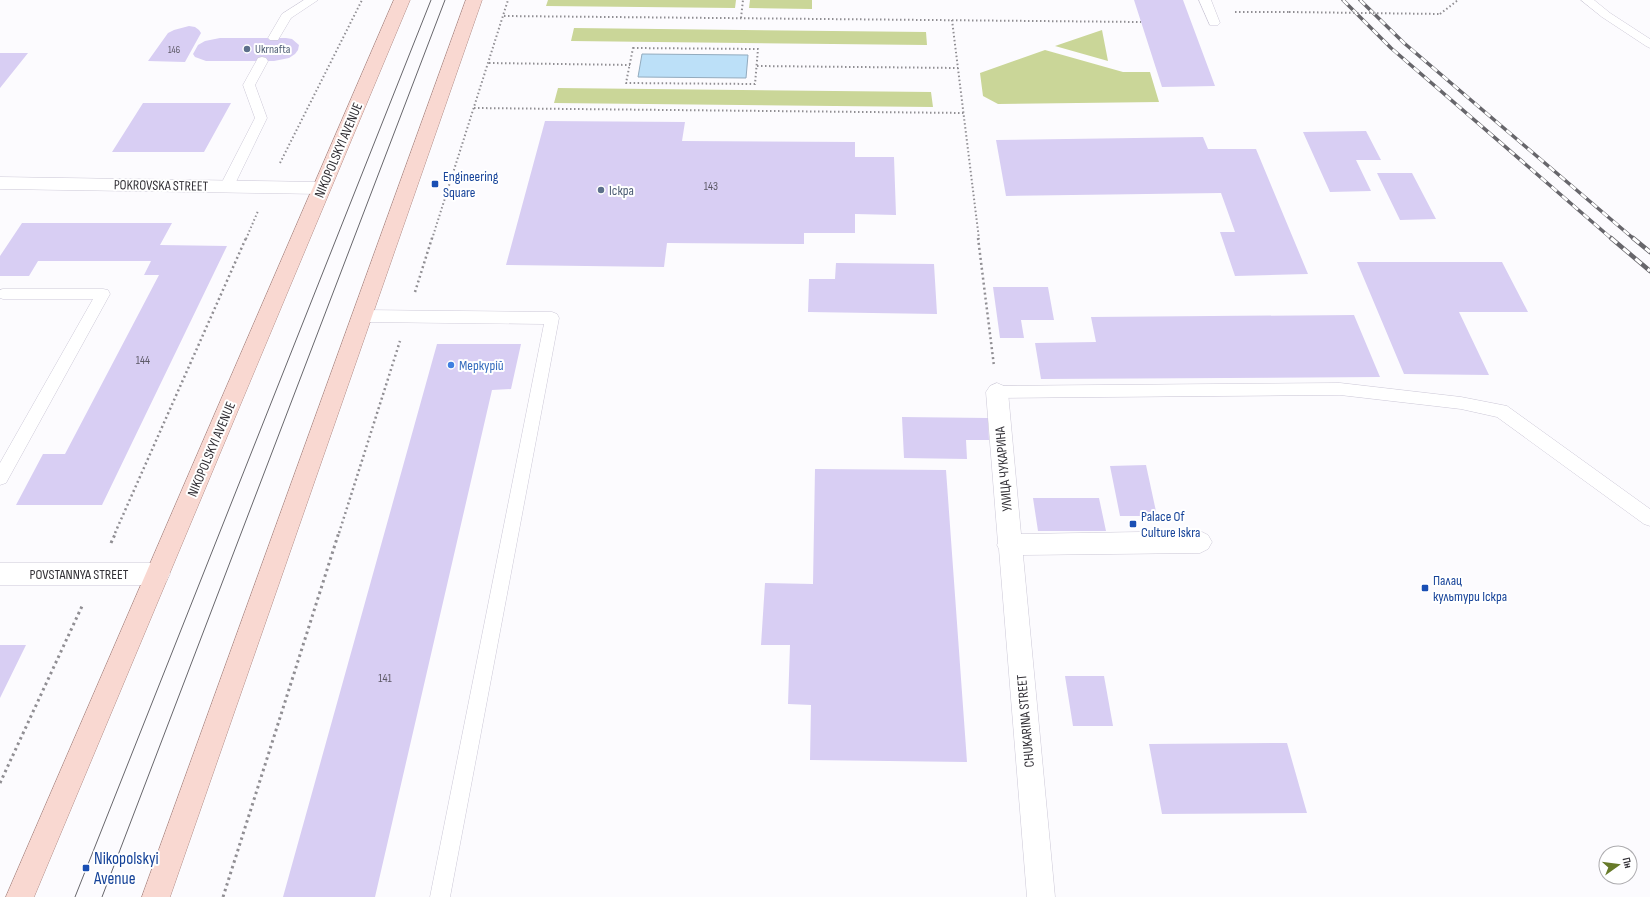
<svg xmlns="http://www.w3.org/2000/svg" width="1650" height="897" font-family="'Sofia Sans Condensed',sans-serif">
<rect width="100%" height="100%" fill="#fcfbfe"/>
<path fill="#cad698" d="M548,0H736L735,8L546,6Z
M750,0H812V9L749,8Z
M574,28L926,32L927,45L571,41Z
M1102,30L1108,61L1055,46Z
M1045,50L1123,72H1150L1159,102L998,104L983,96L980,73Z
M558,88L931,92L933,107L554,103Z"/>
<path fill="#bce0f8" stroke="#93abbe" d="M642,54L748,55L746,78L638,77Z"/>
<path fill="#d8cef3" d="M1134,0H1183L1215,86L1162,87Z
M189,26L195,27L199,30L201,33L185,62L148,61L168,33L174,30Z
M220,38H286L292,39L299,45L298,50L295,54L289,58L274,61H206L195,57L193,54L198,45L205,41Z
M0,53H28L0,88Z
M143,103H231L204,152H112Z
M545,121L685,122L682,141L855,142V157H894L896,215L855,214V233H804V244L667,243L664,267L506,265Z
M1366,131L1381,160H1356L1371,191L1330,192L1303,132Z
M1203,137L1208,149H1256L1308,274L1235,276L1220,232H1235L1221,193L1006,196L996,140Z
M1377,173H1412L1436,219L1400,220Z
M22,223H172L160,245L227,246L102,505H16L43,454H65L159,275H144L151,261H38L29,276H0V256Z
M1357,262H1502L1528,312H1459L1489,375L1404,374Z
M836,263L934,264L937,314L808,312L809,279H835Z
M993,287H1048L1054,320H1021L1024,338H1000Z
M1354,315L1380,377L1041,379L1035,343L1096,342L1091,317Z
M437,344H521L511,389L492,390L375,897H283Z
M902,417L988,418L989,440H966L967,459L904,458Z
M1146,465L1157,516H1120L1110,466Z
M815,469L946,470L967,762L810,760L811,705L788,704L790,645H761L765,583L813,584Z
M1033,498H1099L1106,531H1038Z
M0,645H26L0,698Z
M1065,676H1104L1113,726H1073Z
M1287,743L1307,813L1162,814L1149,744Z"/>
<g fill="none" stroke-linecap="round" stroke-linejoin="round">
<g stroke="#ccc8d7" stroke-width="1">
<path id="lane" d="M304,0H318L291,18L278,40H270L268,38L282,14Z
M1199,0H1211L1220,23L1218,25H1210Z
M1581,0H1594L1610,13L1650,39V48L1646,46L1602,17Z
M262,57L266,58L268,61L255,85L267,118L234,186L232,189L227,191L222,189L220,186L255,118L243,85L258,58Z
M3,289H103L108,290L110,294L6,483L0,485V463L93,299H3L0,298V290Z
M362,310L552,312L557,314L559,318L450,897H430L544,324L362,322L357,320L355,316L357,312Z
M1340,383L1461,397L1507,406L1650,509V526L1644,524L1497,417L1461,409L1340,395L997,398L992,396L989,392L992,388L997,386Z"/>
</g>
<g stroke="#ccc8d7" stroke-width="1">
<path id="street" d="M0,177L322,182L328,184L331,188L328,192L322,194L0,189Z
M997,383L1004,386L1008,392L1021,534L1200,531L1208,535L1212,542L1208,549L1200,553L1023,555L1055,897H1027L999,549L997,545L998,543L986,392L990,386Z
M0,563H158L166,566L170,574L166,582L158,585H0Z"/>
</g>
<g stroke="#b18c87" stroke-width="1">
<path id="primary" d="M394,0H410L34,897H6Z
M466,0H482L170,897H142Z"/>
</g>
<path stroke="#908e93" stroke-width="2" stroke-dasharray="1.5 2.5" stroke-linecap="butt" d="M1235,12H1289
M1440,14L1458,0
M504,16L1141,22
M741,18L743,0
M952,20L979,239
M633,48L758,49L755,84L626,83Z
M489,63L630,65
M757,66L958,68
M474,108L964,113
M280,163L362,0
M246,239L258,211
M432,239L508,0"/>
<path stroke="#908e93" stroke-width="2.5" stroke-dasharray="2 3" stroke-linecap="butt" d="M978,238L994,366
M415,292L432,238
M115,533L246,238
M339,533L400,341"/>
<path stroke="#908e93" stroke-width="3" stroke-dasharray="2.5 3.5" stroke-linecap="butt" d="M111,543L116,532
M0,783L83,604
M223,897L339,532"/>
<use href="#lane" fill="#fff" fill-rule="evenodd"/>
<use href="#street" fill="#fff" fill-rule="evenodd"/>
<use href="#primary" fill="#f9d8d1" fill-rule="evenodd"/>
<path stroke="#67666b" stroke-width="1" d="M75,897L431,0
M102,897L445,0"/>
<g stroke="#67666b" stroke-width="3.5">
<path id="rail-far1" d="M1343,0L1391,48L1612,239
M1360,0L1404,43L1634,239"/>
</g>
<g stroke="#67666b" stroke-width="4.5">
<path id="rail" d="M1611,238L1650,271
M1633,238L1650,252"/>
</g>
<use href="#rail-far1" stroke="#fff" stroke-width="2.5" stroke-dasharray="7" stroke-linecap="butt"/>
<use href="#rail" stroke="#fff" stroke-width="3" stroke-dasharray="8" stroke-linecap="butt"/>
<path stroke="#908e93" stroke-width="2" stroke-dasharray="1.5 2.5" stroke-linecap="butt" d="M1289,12L1440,14"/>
</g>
<g fill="#5c6f8a" stroke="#fff" stroke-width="1.5">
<circle cx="247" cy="49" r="4"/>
<circle cx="601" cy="190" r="4"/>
</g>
<g fill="#1a4fb4" stroke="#fff" stroke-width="1.5">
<rect x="431" y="180" width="8" height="8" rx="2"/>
<rect x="1129" y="520" width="8" height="8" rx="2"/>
<rect x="1421" y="584" width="8" height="8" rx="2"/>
<rect x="82" y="864" width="8" height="8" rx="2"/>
</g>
<circle fill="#3f7fe0" stroke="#fff" stroke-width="1.5" cx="451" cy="365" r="4"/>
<g text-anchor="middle" stroke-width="4" stroke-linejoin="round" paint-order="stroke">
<g font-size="10" fill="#5c5865">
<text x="174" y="53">146</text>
</g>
<g font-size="12" fill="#4e5e75" stroke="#fff" text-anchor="start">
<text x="255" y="53">Ukrnafta</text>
</g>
<g font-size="12" fill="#5c5865">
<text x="711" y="190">143</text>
<text x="143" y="364">144</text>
<text x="385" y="682">141</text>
</g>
<g font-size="14" fill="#323036" stroke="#fff">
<text transform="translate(338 150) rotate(-67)" y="5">NIKOPOLSKYI AVENUE</text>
<text transform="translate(161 185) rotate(1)" y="5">POKROVSKA STREET</text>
<text transform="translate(211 449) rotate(-67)" y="5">NIKOPOLSKYI AVENUE</text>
<text transform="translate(1003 469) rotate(-95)" y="5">УЛИЦА ЧУКАРИНА</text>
<text x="79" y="579">POVSTANNYA STREET</text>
<text transform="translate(1025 721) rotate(-95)" y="5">CHUKARINA STREET</text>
</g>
<g font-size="14" fill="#164399" stroke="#fff" text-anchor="start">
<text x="443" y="181">Engineering<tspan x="443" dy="16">Square</tspan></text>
<text x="1141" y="521">Palace Of<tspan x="1141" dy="16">Culture Iskra</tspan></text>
<text x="1433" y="585">Палац<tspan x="1433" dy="16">культури Іскра</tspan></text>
</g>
<g font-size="14" fill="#4e5e75" stroke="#fff" text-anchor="start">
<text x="609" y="195">Іскра</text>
</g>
<g font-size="14" fill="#366cbe" stroke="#fff" text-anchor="start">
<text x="459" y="370">Меркурій</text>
</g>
<g font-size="17" fill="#164399" stroke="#fff" text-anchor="start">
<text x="94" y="864">Nikopolskyi<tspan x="94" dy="20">Avenue</tspan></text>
</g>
</g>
<g transform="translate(1618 865) rotate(76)"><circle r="19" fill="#ffffff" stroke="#adacaf"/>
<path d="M0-3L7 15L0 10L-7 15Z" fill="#677a29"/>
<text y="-6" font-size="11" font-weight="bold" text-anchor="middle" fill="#323036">Пн</text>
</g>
</svg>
